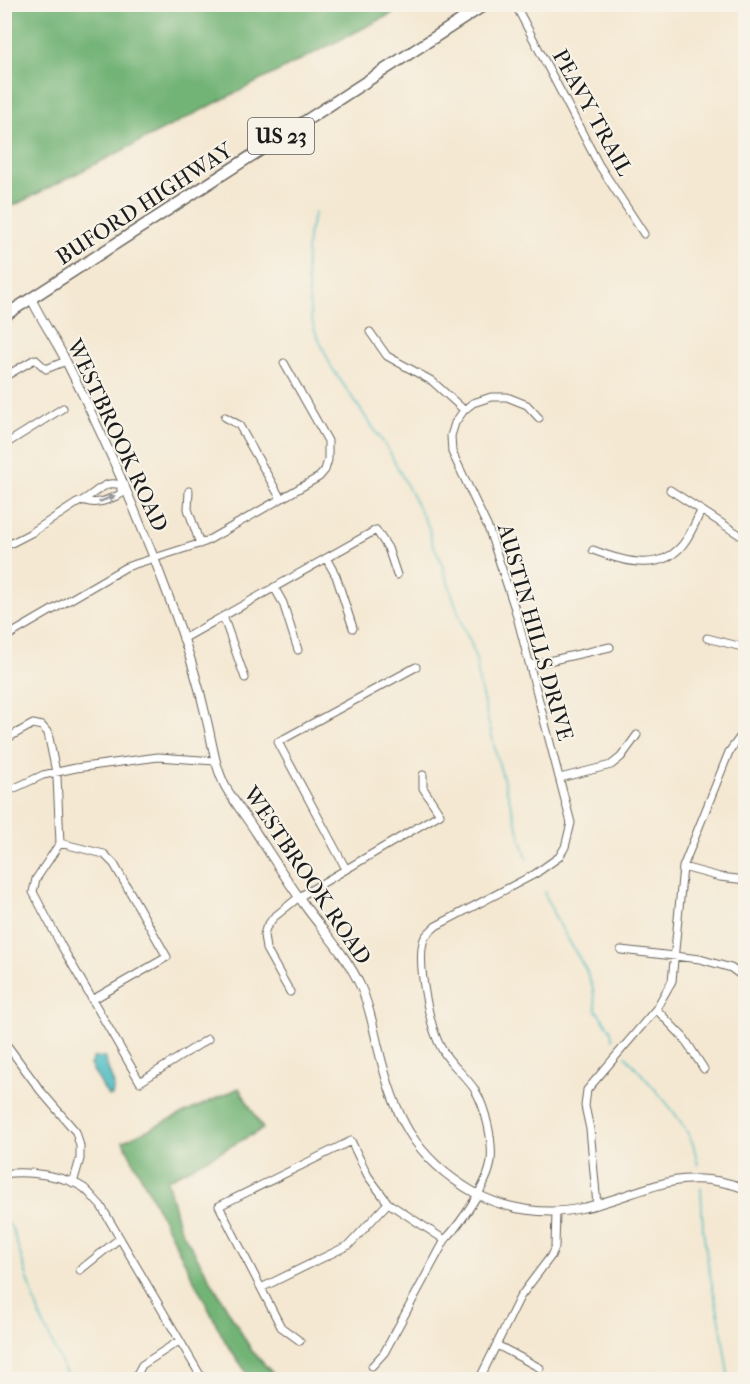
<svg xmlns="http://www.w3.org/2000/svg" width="750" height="1384" font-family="'IM FELL French Canon',serif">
<rect width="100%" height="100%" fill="#f7f3e8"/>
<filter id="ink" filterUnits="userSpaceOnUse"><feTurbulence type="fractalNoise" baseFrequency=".0167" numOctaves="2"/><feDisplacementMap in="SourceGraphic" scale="12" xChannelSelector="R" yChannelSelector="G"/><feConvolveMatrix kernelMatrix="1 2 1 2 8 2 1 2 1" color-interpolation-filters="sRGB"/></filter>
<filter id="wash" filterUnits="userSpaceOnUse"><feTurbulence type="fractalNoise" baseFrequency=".008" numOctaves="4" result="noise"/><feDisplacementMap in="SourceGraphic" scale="24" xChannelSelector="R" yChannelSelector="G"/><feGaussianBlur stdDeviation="1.35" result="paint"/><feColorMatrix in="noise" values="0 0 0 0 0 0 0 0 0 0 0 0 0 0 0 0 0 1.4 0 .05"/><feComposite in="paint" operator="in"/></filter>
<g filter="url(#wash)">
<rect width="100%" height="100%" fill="#f4e8d2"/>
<path fill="#72b376" stroke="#476849" stroke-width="1.5" d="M5,4H409V5L5,210Z
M239,1088L263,1129L167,1180L179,1226L252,1351L278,1379H251L226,1343L123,1141Z"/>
<path fill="#4dbcc2" stroke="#346c6f" stroke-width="1.5" d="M104,1057L114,1085L112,1096H108L90,1065L93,1058Z"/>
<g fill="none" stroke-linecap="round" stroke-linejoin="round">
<path stroke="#4dbcc2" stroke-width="1.5" d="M315,212L308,236L306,269L311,317L315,331L332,368L389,451L429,528L432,543L439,556L464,629L471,643L477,664L479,683L498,761L527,859
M544,892L555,917L586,970L593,989L596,1010L610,1029L613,1039
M626,1056C647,1082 679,1112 692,1142C695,1149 696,1157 698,1165
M701,1188L703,1230L709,1270L720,1321L729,1380
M4,1220L12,1228L39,1314L69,1380"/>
</g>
</g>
<g filter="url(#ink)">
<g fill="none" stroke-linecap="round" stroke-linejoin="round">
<g stroke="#68635c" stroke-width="9">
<path id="minor" d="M515,4L599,165L644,234
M370,332L387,356L432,381L464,410
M4,377L35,359L46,369L66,361
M225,417L239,425L281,499
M4,445L63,408
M670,490L746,539
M189,491L188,509L200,544
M85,501C98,505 108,500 121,494V485
M4,547L31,533L77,503C89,499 97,487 110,484C115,483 120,485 125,485
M593,550C624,562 664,574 686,540C692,531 696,521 701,511
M326,558L336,576L353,628
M274,587L283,603L298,650
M223,616L245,678
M4,638L126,567L205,542L319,477L325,470L328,460V441L284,363
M707,638L746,648
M183,639L376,530L388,548L397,575
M531,665L610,647
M4,740L33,724L42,726L48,733L57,777L60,843L36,879L33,892L62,947L140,1082L208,1039
M560,778L611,765L621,757L637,735
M4,793L43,775L76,768L158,757L215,761
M60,843L104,854L114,864L167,957L92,1000
M683,867L720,877L746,880
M346,869L278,742L416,667
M621,950L700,959L731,968L746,979
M290,992L266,949L264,935L266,928L273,918L299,897L440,814L423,788V775
M656,1009L684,1038L704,1069
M4,1041L40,1090L76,1132L80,1146V1159L73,1183
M4,1174C26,1170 66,1176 84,1188C90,1193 95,1200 101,1206L203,1380
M388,1203L349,1245L261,1288L219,1206L351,1141L368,1176L388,1203L445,1240C460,1224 489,1183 491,1161C493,1140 486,1109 475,1090C466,1076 451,1065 443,1051C430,1031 416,962 424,939C426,934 432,930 436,926L535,874L559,857L565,847L571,823L515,609L489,530L452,452L451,436L455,423L464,410L473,403L491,397H507L527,405L539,418
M597,1205L590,1129L585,1106L587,1090L656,1009L672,981L683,867L729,752L746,729
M80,1270L120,1238
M261,1288L281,1327L300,1341
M497,1345L540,1368
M372,1366L384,1353L445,1240
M135,1378L142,1365L179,1341
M479,1380L520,1297L551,1256L555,1247L556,1212"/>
</g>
<g stroke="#68635c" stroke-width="10">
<path id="tertiary" d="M31,298C41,320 55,339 66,361C107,442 143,526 174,611C187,646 198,681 206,717C212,740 214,764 225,786C234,802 247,818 257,834C274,860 290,885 308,910C326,934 347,957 360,985C369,1004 373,1026 378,1047C394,1114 412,1157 475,1193C506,1210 548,1216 582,1208C643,1195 679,1163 746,1189"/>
</g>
<g stroke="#68635c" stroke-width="13">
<path id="primary" d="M4,316L486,4"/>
</g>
<use href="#minor" stroke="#fff" stroke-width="7"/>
<use href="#tertiary" stroke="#fff" stroke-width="8"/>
<use href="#primary" stroke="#fff" stroke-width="10"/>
</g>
<defs><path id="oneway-solid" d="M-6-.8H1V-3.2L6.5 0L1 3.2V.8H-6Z" transform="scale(1.5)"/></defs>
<use fill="#999" href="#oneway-solid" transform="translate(107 499) rotate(-21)"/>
</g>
<g text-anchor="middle" stroke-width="4.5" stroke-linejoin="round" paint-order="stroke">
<rect fill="#f7f3e8" stroke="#5e5c59" stroke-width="1.5" x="248" y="118" width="66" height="36" rx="4.5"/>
<g font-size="21" font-weight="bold" fill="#1c1c1c">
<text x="281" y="143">US 23</text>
</g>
<g font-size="22" fill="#1c1c1c" stroke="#f7f3e8">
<text transform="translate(593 112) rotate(61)" y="8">PEAVY TRAIL</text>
<text transform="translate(144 203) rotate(-33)" y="8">BUFORD HIGHWAY</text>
<text transform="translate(118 435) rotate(65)" y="8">WESTBROOK ROAD</text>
<text transform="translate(536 632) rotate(74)" y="8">AUSTIN HILLS DRIVE</text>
<text transform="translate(308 875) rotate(56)" y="8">WESTBROOK ROAD</text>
</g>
</g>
<rect width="750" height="1384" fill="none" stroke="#f7f3e8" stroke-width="24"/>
</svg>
